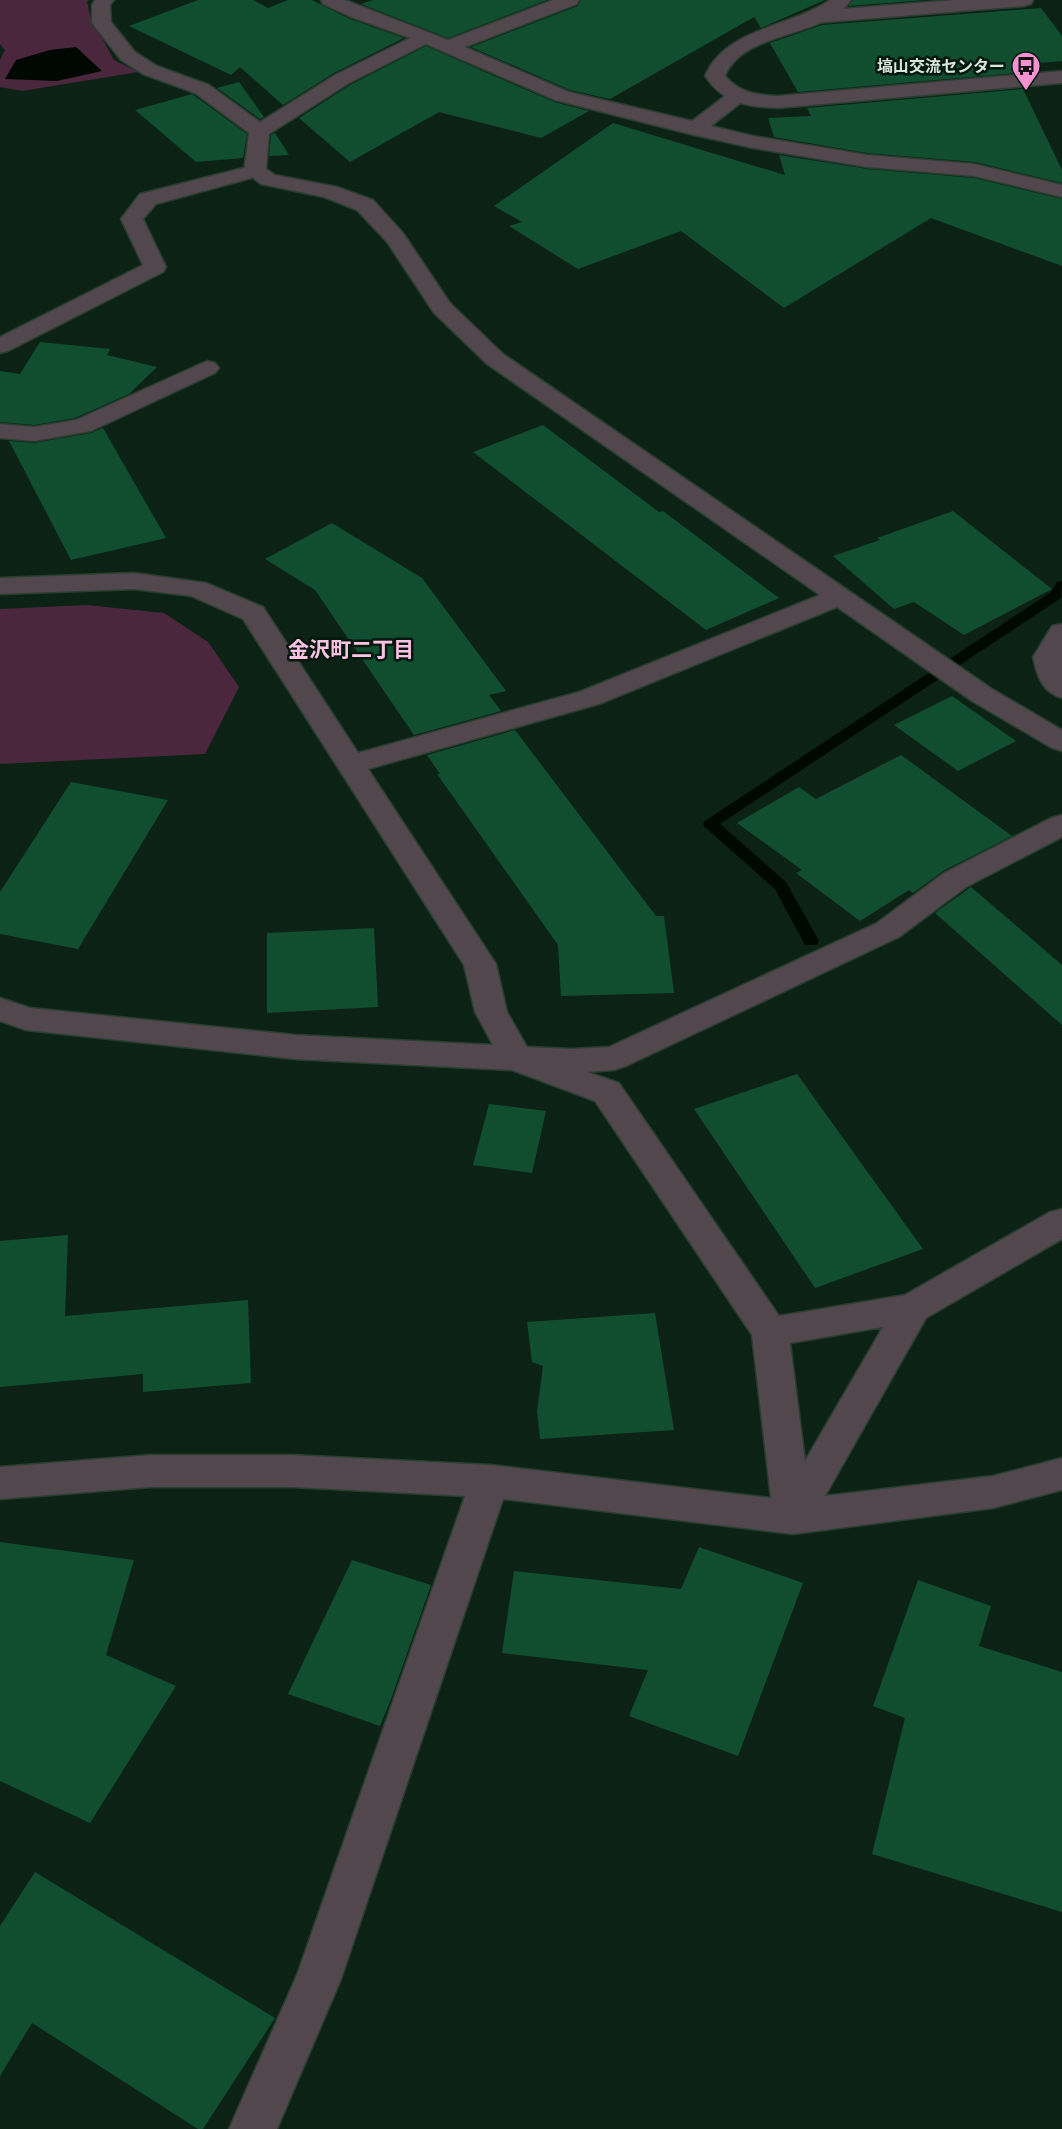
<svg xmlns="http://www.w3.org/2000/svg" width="1062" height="2129" font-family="'Sofia Sans Condensed','Noto Sans JP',sans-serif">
<rect width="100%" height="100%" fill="#0c2215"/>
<path fill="#4b273e" d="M0,0H89L87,2L90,16L114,60L138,72L22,91L0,87V60L5,50L0,44Z
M87,605L164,613L208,642L239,687L205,754L0,764V609Z"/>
<path fill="#000802" d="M76,47L102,71L57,81L5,79L16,60L50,50Z"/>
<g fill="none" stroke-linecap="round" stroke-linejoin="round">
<path fill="#000802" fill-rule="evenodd" d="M1062,581L1061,598L720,824L786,882L819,941L817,945H805L775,889L705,827L703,824L705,821L1051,592L1057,582Z"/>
</g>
<path fill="#114e30" d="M198,0H253L268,8L288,0H312L350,19L404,38L334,73L283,105L240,67L231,75L129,26Z
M373,0H547L448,38L361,4Z
M581,0H825L761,28L754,17L610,99L570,90L471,47L578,6Z
M853,0H926L848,6Z
M1041,8L1062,36V61L1012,65L1016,73L798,92L770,43L822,25Z
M426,46L554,102L589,111L541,138L439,112L350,162L299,118L350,85Z
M239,82L264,117L260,119L217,88Z
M1023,89L1062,170V183L975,162L867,153L774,137L768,118L811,116L807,108Z
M192,94L247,134L243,158L196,162L135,110Z
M613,123L785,175L779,155L867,169L974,178L1062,199V266L931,218L784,308L681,231L578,269L509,226L522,222L494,206Z
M275,133L289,155L269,156L271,135Z
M40,342L110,349L107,355L157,367L129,394L75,418L34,425L0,422V371L20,374Z
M543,425L659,512L663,511L779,598L706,630L473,452Z
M103,428L166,538L71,560L9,441L34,443L91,433Z
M953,511L1052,589L964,635L914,602L894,609L833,556L880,540L877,538Z
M332,523L422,578L506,691L489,695L501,711L414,735L315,590L265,559Z
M952,696L1016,741L958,771L894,725Z
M515,730L656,916H664L674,993L561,996L558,945L437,774H440L427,755Z
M901,755L1012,836L943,871L913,893L909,890L860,921L796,873L802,870L737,823L799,787L816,799Z
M71,782L168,800L78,949L0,934V892Z
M971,887L1062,965V1025L935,913Z
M374,928L378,1007L267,1013V933Z
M797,1074L923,1249L815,1288L694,1109Z
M489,1104L546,1111L532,1173L473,1165Z
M68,1235L65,1316L248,1300L251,1383L143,1392V1374L0,1387V1241Z
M655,1313L674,1430L540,1439L537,1411L543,1366L532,1362L527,1322Z
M0,1542L134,1560L106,1655L176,1686L90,1823L0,1781Z
M699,1547L803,1583L738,1756L629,1716L648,1670L502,1653L514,1571L681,1589Z
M352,1560L431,1585L391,1699L380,1726L288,1694Z
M918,1580L991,1606L979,1646L1062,1672V1912L872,1854L905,1718L873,1706Z
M35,1872L275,2018L203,2129H198L32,2023L0,2076V1926Z"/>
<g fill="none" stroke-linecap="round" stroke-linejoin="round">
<g stroke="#293d31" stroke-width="3">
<path id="service" d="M255,165L262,167L266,171L262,175L156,204L143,219L166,267L163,272L8,351L0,353V337L143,265L121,219L140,194Z
M1062,624V698C1042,692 1037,676 1033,657L1052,626Z"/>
</g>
<g stroke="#293d31" stroke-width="3">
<path id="minor" d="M95,0H114L110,5L111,22L135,52L157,66L209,85L260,122L335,75L410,38L351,17L323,4L321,0H345L448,40L553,0H579L577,4L465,47L569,92L692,121L729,93H743L746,97L743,101L711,126L753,136L867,155L974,164L1062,185V197L974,176L867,167L753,148L694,135L555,100L426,44L349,83L269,134L266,169L275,175L337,187L373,200L403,233L450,303L503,354L992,689L1062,730V751L1052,748L972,701L837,607L599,704L368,769L496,964L507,1012L527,1047L571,1049L609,1047L877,923L944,873L1051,818L1062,815V837L966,887L899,937L626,1066L614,1070L587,1072L619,1083L779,1316L905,1295L1050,1212L1062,1209V1239L926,1318L825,1496L993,1476L1062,1458V1490L993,1508L793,1534L503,1499L341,1979L277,2129H229L297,1975L465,1496L292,1487H151L0,1499V1467L151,1455H292L490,1465L771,1498L752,1335L595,1101L512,1070L295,1059L26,1030L0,1021V998L30,1008L295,1035L493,1045L475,1012L464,965L243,619L191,596L134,589L0,594V578L134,573L206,583L263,607L358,753L579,692L820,595L487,364L434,313L387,242L357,210L324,197L261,184L244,171L249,133L195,93L143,74L121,60L92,23V5ZM883,1327L805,1461L790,1343Z
M955,0H1033L1031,4L1024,6L815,23L808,21L806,17L808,13L815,11Z
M207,361L215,363L219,368L215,373L91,431L34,441L0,438V424L34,427L76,420Z"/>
</g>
<g stroke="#293d31" stroke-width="3">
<path id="tertiary" d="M830,0H851C825,39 743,30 725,76C740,93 756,95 778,96L1062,71V83L778,108C747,107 723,103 705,76C725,28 791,27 830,0Z"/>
</g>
<use href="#service" fill="#51474d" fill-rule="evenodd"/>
<use href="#minor" fill="#51474d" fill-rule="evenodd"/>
<use href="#tertiary" fill="#51474d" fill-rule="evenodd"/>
</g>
<defs>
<g id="bus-pin" transform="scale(1.5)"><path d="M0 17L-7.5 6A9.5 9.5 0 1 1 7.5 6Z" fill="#f590d1" stroke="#04180d"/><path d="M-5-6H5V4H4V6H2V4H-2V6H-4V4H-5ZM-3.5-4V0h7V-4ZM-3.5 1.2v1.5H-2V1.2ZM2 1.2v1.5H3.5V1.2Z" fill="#111"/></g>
</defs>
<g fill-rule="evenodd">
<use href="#bus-pin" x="1026" y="66"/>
</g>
<g text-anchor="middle" stroke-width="5" stroke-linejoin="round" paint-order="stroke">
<g font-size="16" font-weight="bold" fill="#d8e6dd" stroke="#04180d" text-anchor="end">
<text x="1005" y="72">塙山交流センター</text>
</g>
<g font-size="21" font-weight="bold" fill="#fcc2e5" stroke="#04180d">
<text x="351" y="657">金沢町二丁目</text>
</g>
</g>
</svg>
